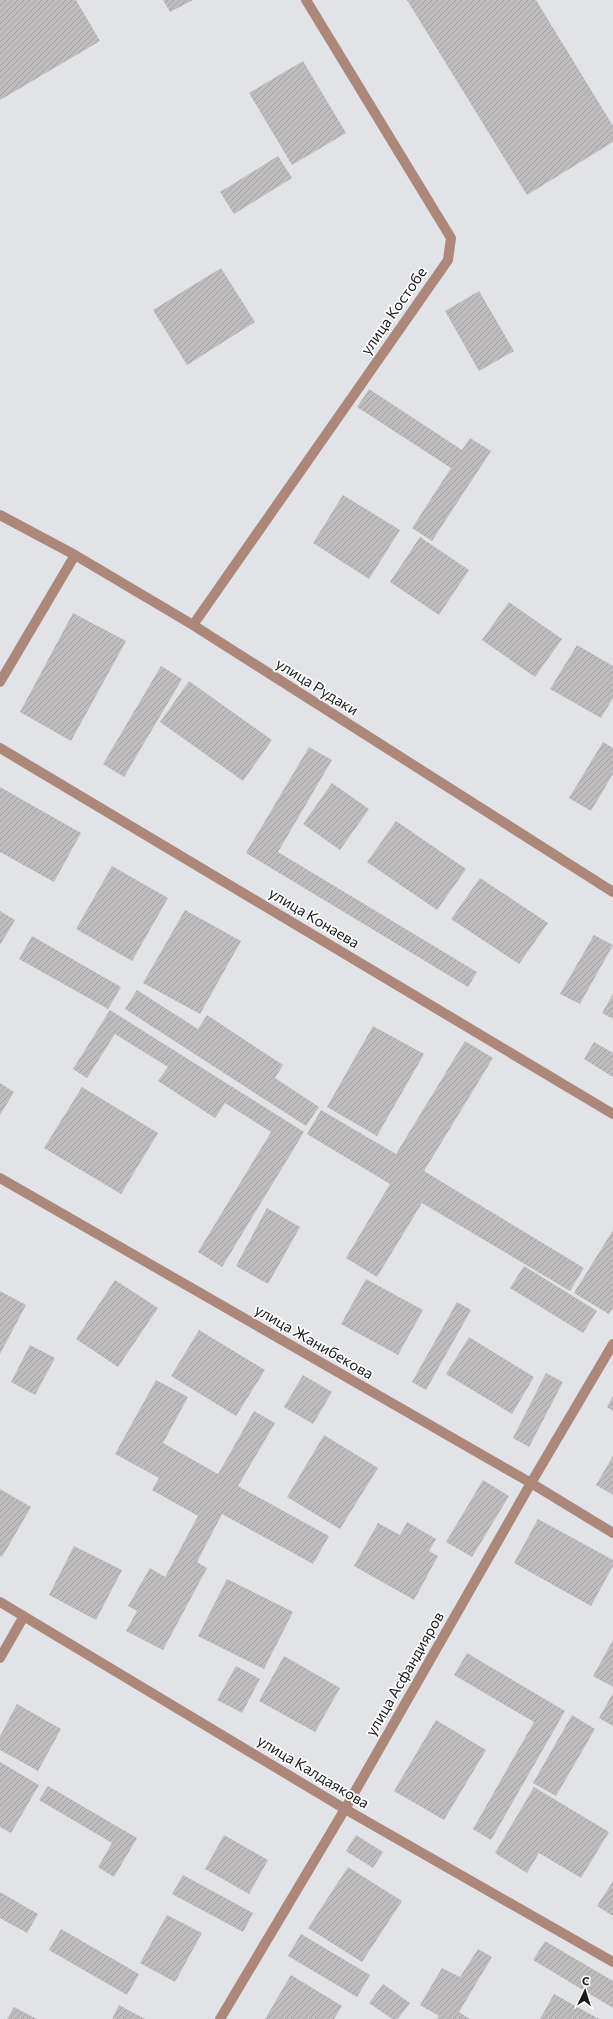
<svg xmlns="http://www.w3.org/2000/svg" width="613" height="2019" font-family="Commissioner,sans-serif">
<defs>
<pattern id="building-hatch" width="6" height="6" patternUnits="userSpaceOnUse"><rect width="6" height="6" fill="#bfbcbe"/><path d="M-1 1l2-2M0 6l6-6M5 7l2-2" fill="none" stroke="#a4a1a3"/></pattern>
</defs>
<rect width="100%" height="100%" fill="#e2e3e6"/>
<path fill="url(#building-hatch)" d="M0,0H76L100,41L0,100Z
M163,0H193L170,12Z
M407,0H536L613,126V142L527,195Z
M303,61L346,133L292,165L249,93Z
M278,156L292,178L234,214L220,192Z
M221,268L255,322L187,365L153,310Z
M479,291L514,351L479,371L445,311Z
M369,389L462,450L470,438L491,451L432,541L412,528L451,468L357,407Z
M343,495L400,530L369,579L313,543Z
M420,537L469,570L439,615L390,582Z
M509,602L562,639L535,677L482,640Z
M73,613L126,641L71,741L20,712Z
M577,645L613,666V698L601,718L550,689Z
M161,666L182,679L124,777L103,764Z
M189,681L272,740L243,781L160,722Z
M603,742L613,748V774L591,811L569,798Z
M309,747L332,760L278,852L477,972L468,987L246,853Z
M332,783L369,809L340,850L303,824Z
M0,787L81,833L54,882L0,852Z
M396,821L466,869L437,910L367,862Z
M112,866L168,898L132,961L76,929Z
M480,878L548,923L519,964L451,919Z
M185,910L241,941L200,1014L143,983Z
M0,911L15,920L0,945Z
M594,935L613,945L580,1004L560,994Z
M32,936L121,987L108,1009L19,959Z
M137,990L198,1029L207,1015L283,1065L275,1078L319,1107L306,1126L125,1009Z
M613,994V1019L602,1013Z
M110,1010L304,1132L222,1267L198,1252L271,1132L225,1103L215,1118L158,1081L168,1067L115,1034L87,1078L73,1069Z
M373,1026L424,1054L377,1136L327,1107Z
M465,1041L493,1058L424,1171L584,1268L570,1291L422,1203L377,1277L346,1258L390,1184L307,1134L321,1110L396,1154Z
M594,1042L613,1053V1077L584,1059Z
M0,1083L14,1092L0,1115Z
M82,1087L158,1133L121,1194L44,1148Z
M267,1208L300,1227L268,1284L236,1266Z
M613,1230V1308L609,1314L574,1293Z
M524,1266L597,1311L583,1333L510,1288Z
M366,1279L423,1310L398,1355L341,1324Z
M115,1280L158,1308L118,1367L76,1339Z
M0,1291L26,1305L0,1354Z
M457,1302L471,1310L426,1390L412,1382Z
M199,1330L265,1370L236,1416L171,1376Z
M469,1337L534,1377L512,1414L446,1374Z
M30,1345L55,1358L35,1395L11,1382Z
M546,1373L563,1382L529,1447L513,1438Z
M303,1375L332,1392L313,1424L284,1407Z
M156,1380L188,1397L163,1443L218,1474L254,1411L275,1423L238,1486L329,1536L313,1564L222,1514L197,1562L207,1568L163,1650L126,1631L137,1611L128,1606L150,1568L165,1577L198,1516L152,1490L159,1478L115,1454Z
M613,1396V1411L607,1407Z
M324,1435L378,1468L340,1529L287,1497Z
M613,1456V1495L596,1485Z
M483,1480L509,1496L472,1557L446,1542Z
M0,1489L31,1507L2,1557L0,1556Z
M538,1519L613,1560V1566L591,1606L514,1563Z
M407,1522L436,1539L429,1551L438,1556L414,1600L354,1566L378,1523L400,1535Z
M74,1546L122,1570L96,1620L49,1595Z
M227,1579L293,1612L264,1669L198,1636Z
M613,1640V1687L593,1676Z
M467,1653L565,1711L491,1840L473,1829L534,1722L454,1675Z
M284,1656L340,1688L315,1732L259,1701Z
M236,1666L260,1679L242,1713L217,1700Z
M613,1693V1726L599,1718Z
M17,1704L61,1729L38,1771L0,1750V1736Z
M572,1715L595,1729L556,1796L533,1783Z
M436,1720L486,1750L444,1820L394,1791Z
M0,1762L39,1785L11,1833L0,1827Z
M48,1786L137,1838L114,1877L98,1867L112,1843L39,1800Z
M534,1787L609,1832L581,1878L539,1853L527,1873L495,1853Z
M224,1835L268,1860L249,1894L205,1869Z
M356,1835L383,1852L373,1868L346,1851Z
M348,1867L402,1901L362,1962L308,1928Z
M183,1875L253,1913L243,1932L172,1894Z
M613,1881V1916L597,1906Z
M0,1892L38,1914L27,1933L0,1918Z
M167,1915L202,1933L175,1982L140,1963Z
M61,1929L139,1974L127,1995L49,1950Z
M301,1934L370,1975L357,1997L288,1956Z
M545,1941L613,1981V2008L533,1960Z
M478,1949L492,1957L459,2012L470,2019H437L439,2016L420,2005L442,1968L460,1977Z
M291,1975L342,2006L334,2019H265Z
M383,1984L410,2003L398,2019H392L369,2003Z
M554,1994L599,2019H540Z
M119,2005L145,2019H112Z
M14,2007L37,2019H7Z"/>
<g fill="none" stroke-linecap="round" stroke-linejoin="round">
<path stroke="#ab887a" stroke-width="10" d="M0,515L75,555L193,625L613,892
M193,625L448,260L451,238L306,0
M0,682L75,555
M0,748L613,1114
M0,1178L531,1483L613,1533
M0,1602L345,1809L613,1962
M0,1658L24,1616
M220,2019L345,1809L531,1483L613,1344"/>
</g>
<g text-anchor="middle" stroke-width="3.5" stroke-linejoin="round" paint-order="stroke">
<g font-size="15" fill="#1b1b1c" stroke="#fff">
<text transform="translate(394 311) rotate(-55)" y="5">улица Костобе</text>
<text transform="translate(317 687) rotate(32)" y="5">улица Рудаки</text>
<text transform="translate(314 918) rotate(31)" y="5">улица Конаева</text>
<text transform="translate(314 1342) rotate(30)" y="5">улица Жанибекова</text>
<text transform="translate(405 1674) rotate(-60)" y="5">улица Асфандияров</text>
<text transform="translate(313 1772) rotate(31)" y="5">улица Калдаякова</text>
</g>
</g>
<g transform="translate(585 1991) rotate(4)" stroke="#ffffff" stroke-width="3" paint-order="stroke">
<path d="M0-3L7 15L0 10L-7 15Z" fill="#1b1b1c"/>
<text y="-6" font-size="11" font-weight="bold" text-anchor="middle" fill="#1b1b1c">С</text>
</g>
</svg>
